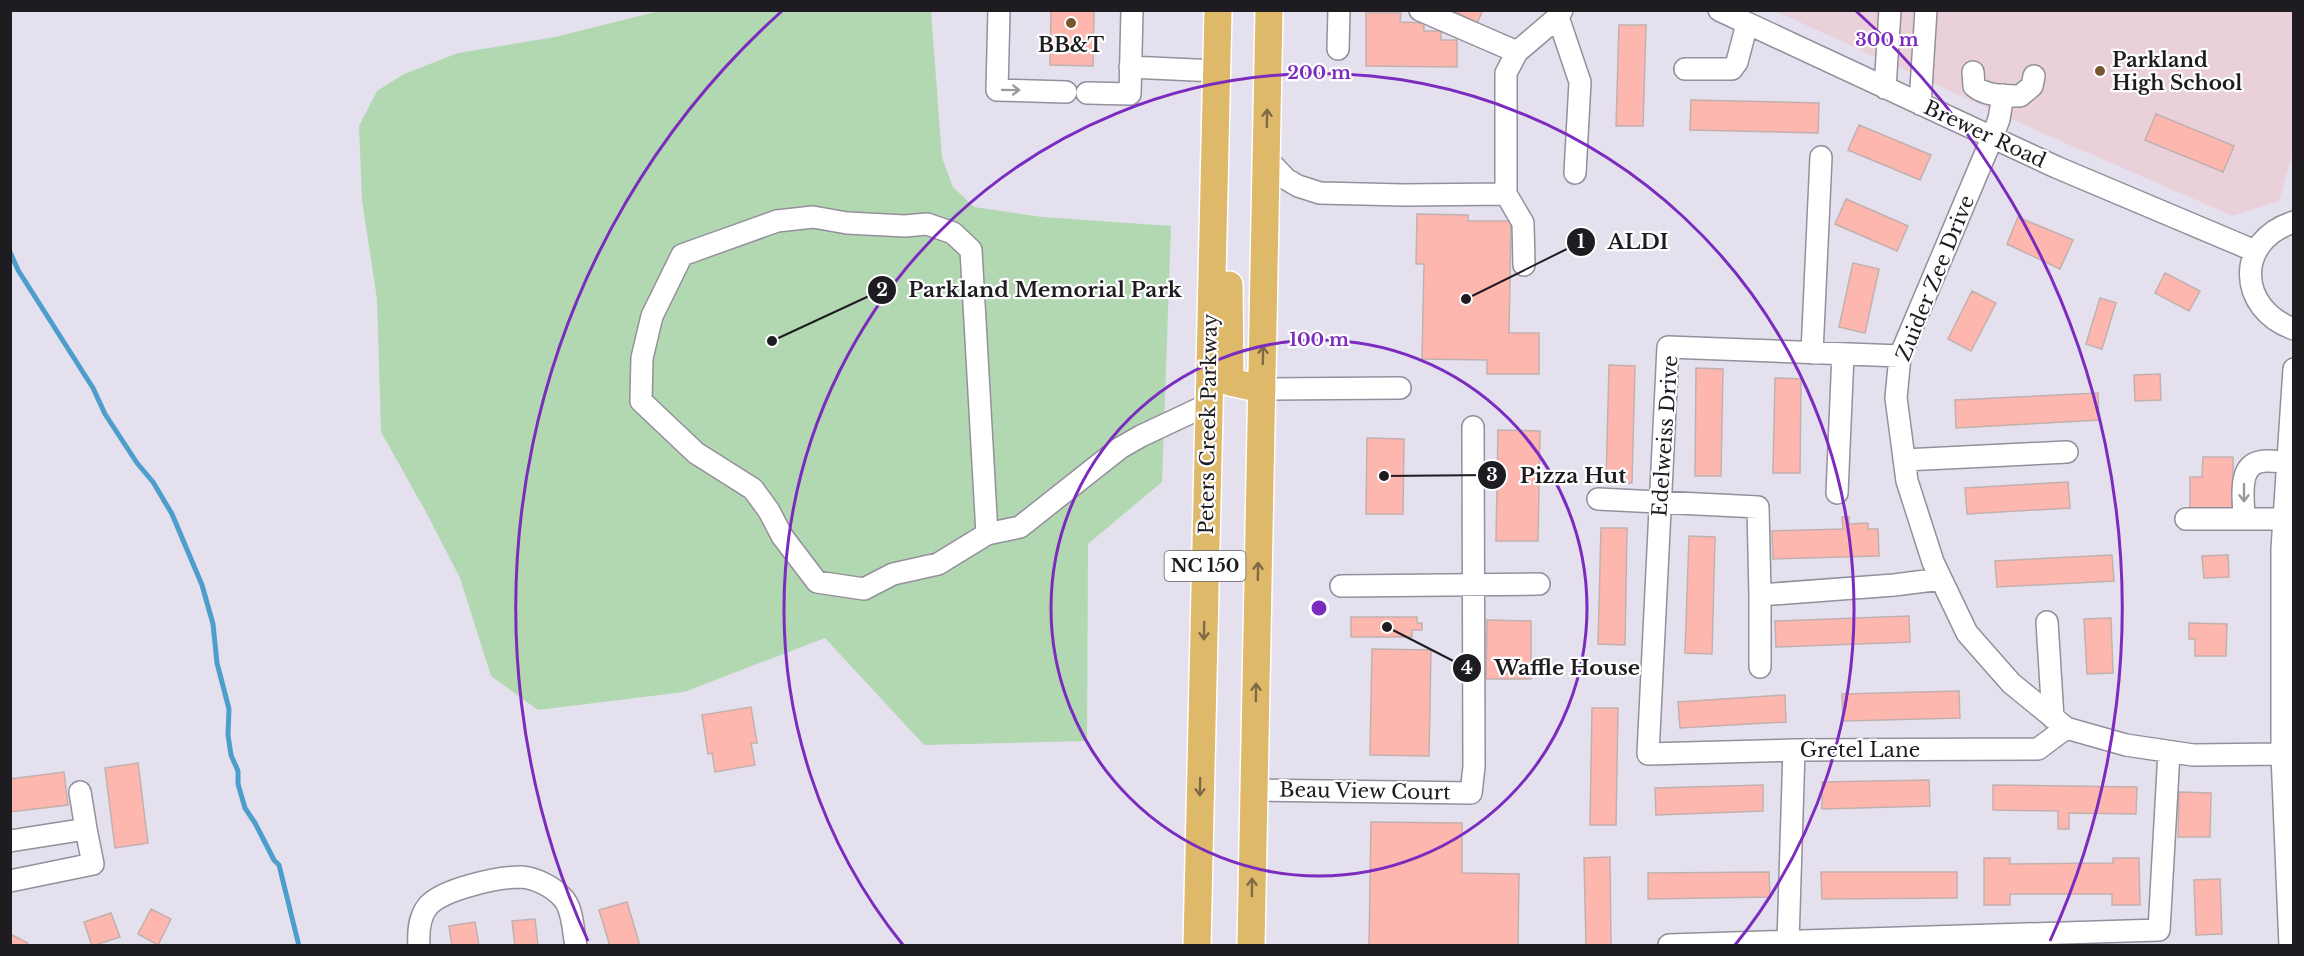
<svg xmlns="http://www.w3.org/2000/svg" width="2304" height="956" font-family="'Libre Baskerville',serif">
<rect width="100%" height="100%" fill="#e5e0ee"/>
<path fill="#ead1d9" d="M1775,11H2293V151L2279,201L2233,216L2040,132Z"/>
<path fill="#b2d8b1" d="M659,11H931L942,158L953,187L974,207L1042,217L1171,226L1162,482L1088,544L1087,741L924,745L825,638L684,692L538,710L491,676L460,578L426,512L381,432L377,299L362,201L359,126L377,91L404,74L458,53L555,37Z"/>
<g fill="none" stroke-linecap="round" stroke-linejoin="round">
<path stroke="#4d9ecc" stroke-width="5" d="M10,252L18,270L93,388L105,414L137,463L153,482L172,514L202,585L213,624L217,663L229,709L228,735L231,755L238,771V784L245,808L255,823L274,860L279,865L299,946"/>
</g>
<path fill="#feb7af" stroke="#c2b0ae" stroke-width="1.5" d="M1051,10H1094L1093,66L1050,65Z
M1452,10H1483L1477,23Z
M1366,13H1401L1400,22L1424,23V31H1441V40H1457V67L1366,66Z
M1619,25H1646L1643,126H1616Z
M1691,100L1819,103L1818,133L1690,130Z
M2156,114L2234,146L2223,172L2145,140Z
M1859,125L1931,155L1920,180L1848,150Z
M1846,199L1908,226L1897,251L1835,224Z
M1417,214L1468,215V221H1511L1509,333H1539V374H1487V360L1422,359L1424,264H1416Z
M2018,217L2073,240L2060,269L2007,244Z
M1853,263L1879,269L1865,333L1839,327Z
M2165,273L2200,291L2189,311L2155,293Z
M1972,291L1996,303L1971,351L1948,339Z
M2100,298L2116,303L2102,349L2086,344Z
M1609,365L1635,366L1632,483L1606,482Z
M1696,368L1723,369L1721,476H1695Z
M2160,374L2161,400L2135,401L2134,375Z
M1775,378L1801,379L1800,473H1773Z
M2098,393L2099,420L1956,428L1955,400Z
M1498,430L1540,431L1538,541H1496Z
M1367,438L1404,439L1403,514H1366Z
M2203,457H2233V512H2190V477H2202Z
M2068,482L2070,508L1967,514L1965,488Z
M1842,517H1849V524L1868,523V529H1878L1879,556L1773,559L1772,531L1843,529Z
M1601,528H1627L1625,645L1598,644Z
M1689,536L1715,537L1712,654L1685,653Z
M2112,555L2114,581L1997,587L1995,561Z
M2228,555L2229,577L2204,578L2202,556Z
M1909,616L1910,642L1776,647L1775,621Z
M1351,617H1417V623H1422V630H1412V637H1351Z
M2111,618L2113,673L2087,674L2084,619Z
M1487,620L1531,621V679H1486Z
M2189,623L2227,624L2226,656H2195V639H2189Z
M1372,649L1431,650L1429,756L1370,755Z
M1959,691L1960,718L1843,721L1842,694Z
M1785,695L1786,722L1680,728L1678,702Z
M751,707L757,743H751L755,765L715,772L712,753L708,754L702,715Z
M1592,708H1618L1616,825H1590Z
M138,763L148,843L115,848L105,768Z
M64,772L68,805L10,812V779Z
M1929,780L1930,806L1822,809V782Z
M1763,785V811L1656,815L1655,788Z
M1993,785L2137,787L2136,814L2069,813V829H2058V811L1993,810Z
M2179,792L2211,793L2210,837H2178Z
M1371,822L1462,823V873L1519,874L1518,946H1369Z
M1610,857L1611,946H1586L1584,858Z
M1984,858H2010V864L2113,863V858H2139L2140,905H2112V894H2010V905H1984Z
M1769,872L1770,897L1648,899V873Z
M1821,872H1957V898L1822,899Z
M2220,879L2222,934L2196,935L2194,880Z
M627,902L640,946H610L599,910Z
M151,909L171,919L158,945L138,934Z
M111,913L120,937L92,946L84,922Z
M535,919L538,946H515L512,921Z
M475,922L479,946H452L449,926Z
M10,934L28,943L26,946H10Z"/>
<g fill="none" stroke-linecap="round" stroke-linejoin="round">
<g stroke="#948f9c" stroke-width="24">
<path id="minor" d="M999,10L997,90L1066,92
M1420,10L1517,52
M1562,10L1558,17L1580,82L1575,173
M1719,10L2056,167L2255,251
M1338,49L1339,10
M1130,67L1216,71
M1685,69H1732L1737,62L1747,24
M1973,72L1974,86C1987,97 2004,95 2020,96L2032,86L2034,76
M1885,88L1890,10
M1087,93L1130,94L1132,10
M2003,95L1999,119L1992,138L1900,356L1896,398L1907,481L1933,562L1967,633L2011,683L2066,728L2126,745L2193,755L2282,754
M1920,104L1926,10
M1266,158L1286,179L1298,186L1320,193L1404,195L1506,194L1523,223L1524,265
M1506,194V73L1517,52L1558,17
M813,217L847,223L905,226L927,224L953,233L971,250L987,534L938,564L893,574L864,589L817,582L782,536L769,511L753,489L696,453L641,401L642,358L652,316L682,255L777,221Z
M2294,222C2235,240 2237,309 2294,329
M1812,353L1821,157
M1900,356L1668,347L1648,754L1794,750L2038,749L2066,728
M1262,389L1400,388
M1904,460L2067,452
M1837,493L1843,354
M1598,499L1758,507L1760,595L1894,585L1941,579
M2186,519H2284
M2244,519C2244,502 2237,467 2259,462C2270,459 2282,463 2294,463
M987,534L1020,527L1120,448L1141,436L1209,404
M1341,586L1539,584
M2047,622L2053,718
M1760,667V595
M1254,790L1471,793L1474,767L1473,427
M80,792L86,829
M10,841L86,829L93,864L10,881
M1788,942L1794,750
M1669,945L2159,930L2169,752
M419,946C418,931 419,917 428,906C443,889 498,877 521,877C535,878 552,886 562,897C573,907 573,931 576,946
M2290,946L2282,754V549L2294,369"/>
</g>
<g stroke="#fff" stroke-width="30">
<path id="major" d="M1229,285L1230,382L1262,389
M1197,946L1218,10
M1251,946L1269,10"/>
</g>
<use href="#minor" stroke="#fff" stroke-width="21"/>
<use href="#major" stroke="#dfb96a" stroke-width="27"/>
</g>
<defs><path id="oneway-shaft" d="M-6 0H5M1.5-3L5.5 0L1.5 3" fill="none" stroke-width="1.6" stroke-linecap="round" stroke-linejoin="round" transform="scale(1.5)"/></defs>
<g stroke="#9a999b">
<use href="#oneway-shaft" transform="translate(1011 90) rotate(1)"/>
<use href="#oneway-shaft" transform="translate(2244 493) rotate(90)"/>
</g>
<g stroke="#7e6a46">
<use href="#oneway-shaft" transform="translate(1267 118) rotate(-89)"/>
<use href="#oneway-shaft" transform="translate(1263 355) rotate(-89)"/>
<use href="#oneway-shaft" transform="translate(1258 571) rotate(-89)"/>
<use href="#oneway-shaft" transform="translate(1204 631) rotate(91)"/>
<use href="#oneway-shaft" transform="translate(1256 692) rotate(-89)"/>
<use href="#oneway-shaft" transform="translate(1200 787) rotate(91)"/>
<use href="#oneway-shaft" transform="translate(1252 887) rotate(-89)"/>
</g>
<g fill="none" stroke="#7b2cbf" stroke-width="3">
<circle cx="1319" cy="608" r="268"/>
<path d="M903 945A535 535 0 1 1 1735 945"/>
<path d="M588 941A803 803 0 0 1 782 11M1856 11A803 803 0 0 1 2050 941"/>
</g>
<g fill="#78562d" stroke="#fff" stroke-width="2">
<circle cx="1071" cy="23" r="6"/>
<circle cx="2100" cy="71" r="6"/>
</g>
<g text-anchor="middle" stroke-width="4.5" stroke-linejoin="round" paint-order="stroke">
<rect fill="#fff" stroke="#626064" stroke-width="1.5" x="1164.5" y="551" width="81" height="30" rx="4.5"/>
<g font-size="18" font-weight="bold" fill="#1e1c21">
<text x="1205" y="572">NC 150</text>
</g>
<g font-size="20" font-weight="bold" fill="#1e1c21" stroke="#fff">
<text x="1071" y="52">BB&amp;T</text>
<text x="2112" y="67" text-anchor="start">Parkland<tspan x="2112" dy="23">High School</tspan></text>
</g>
<g font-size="20" fill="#1e1c21" stroke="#fff">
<text transform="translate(1985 134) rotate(25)" y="7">Brewer Road</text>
<text transform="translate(1935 278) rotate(-68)" y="7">Zuider Zee Drive</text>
<text transform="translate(1208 424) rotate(-89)" y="7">Peters Creek Parkway</text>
<text transform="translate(1665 436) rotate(-86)" y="7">Edelweiss Drive</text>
<text x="1860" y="757">Gretel Lane</text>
<text transform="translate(1365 791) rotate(1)" y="7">Beau View Court</text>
</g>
</g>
<circle cx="1319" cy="608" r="9" fill="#7b2cbf" stroke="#fff" stroke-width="3"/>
<g font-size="18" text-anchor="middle" font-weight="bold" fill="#7b2cbf" stroke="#fff" stroke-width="4.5" stroke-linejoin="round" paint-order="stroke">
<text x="1887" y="46">300 m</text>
<text x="1319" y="79">200 m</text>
<text x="1319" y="346">100 m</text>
</g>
<path fill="none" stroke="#1e1c21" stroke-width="2" d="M1466 299L1581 242M772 341L882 290M1384 476L1492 475M1387 627L1467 668"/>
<g fill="#1e1c21" stroke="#fff" stroke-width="2">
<circle cx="1466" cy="299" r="6"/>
<circle cx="772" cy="341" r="6"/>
<circle cx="1384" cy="476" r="6"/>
<circle cx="1387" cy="627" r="6"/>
<circle cx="1581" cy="242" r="15"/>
<circle cx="882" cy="290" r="15"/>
<circle cx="1492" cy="475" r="15"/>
<circle cx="1467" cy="668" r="15"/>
</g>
<g font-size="18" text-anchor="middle" font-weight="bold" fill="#fff">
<text x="1581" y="248">1</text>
<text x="882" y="296">2</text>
<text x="1492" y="481">3</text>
<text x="1467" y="674">4</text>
</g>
<g font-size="21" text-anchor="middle" font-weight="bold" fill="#1e1c21" stroke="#fff" stroke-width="4.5" stroke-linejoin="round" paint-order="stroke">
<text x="1638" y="249">ALDI</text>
<text x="1045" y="297">Parkland Memorial Park</text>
<text x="1573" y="483">Pizza Hut</text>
<text x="1567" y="675">Waffle House</text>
</g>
<rect width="2304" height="956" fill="none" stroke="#1e1c21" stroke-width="24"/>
</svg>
